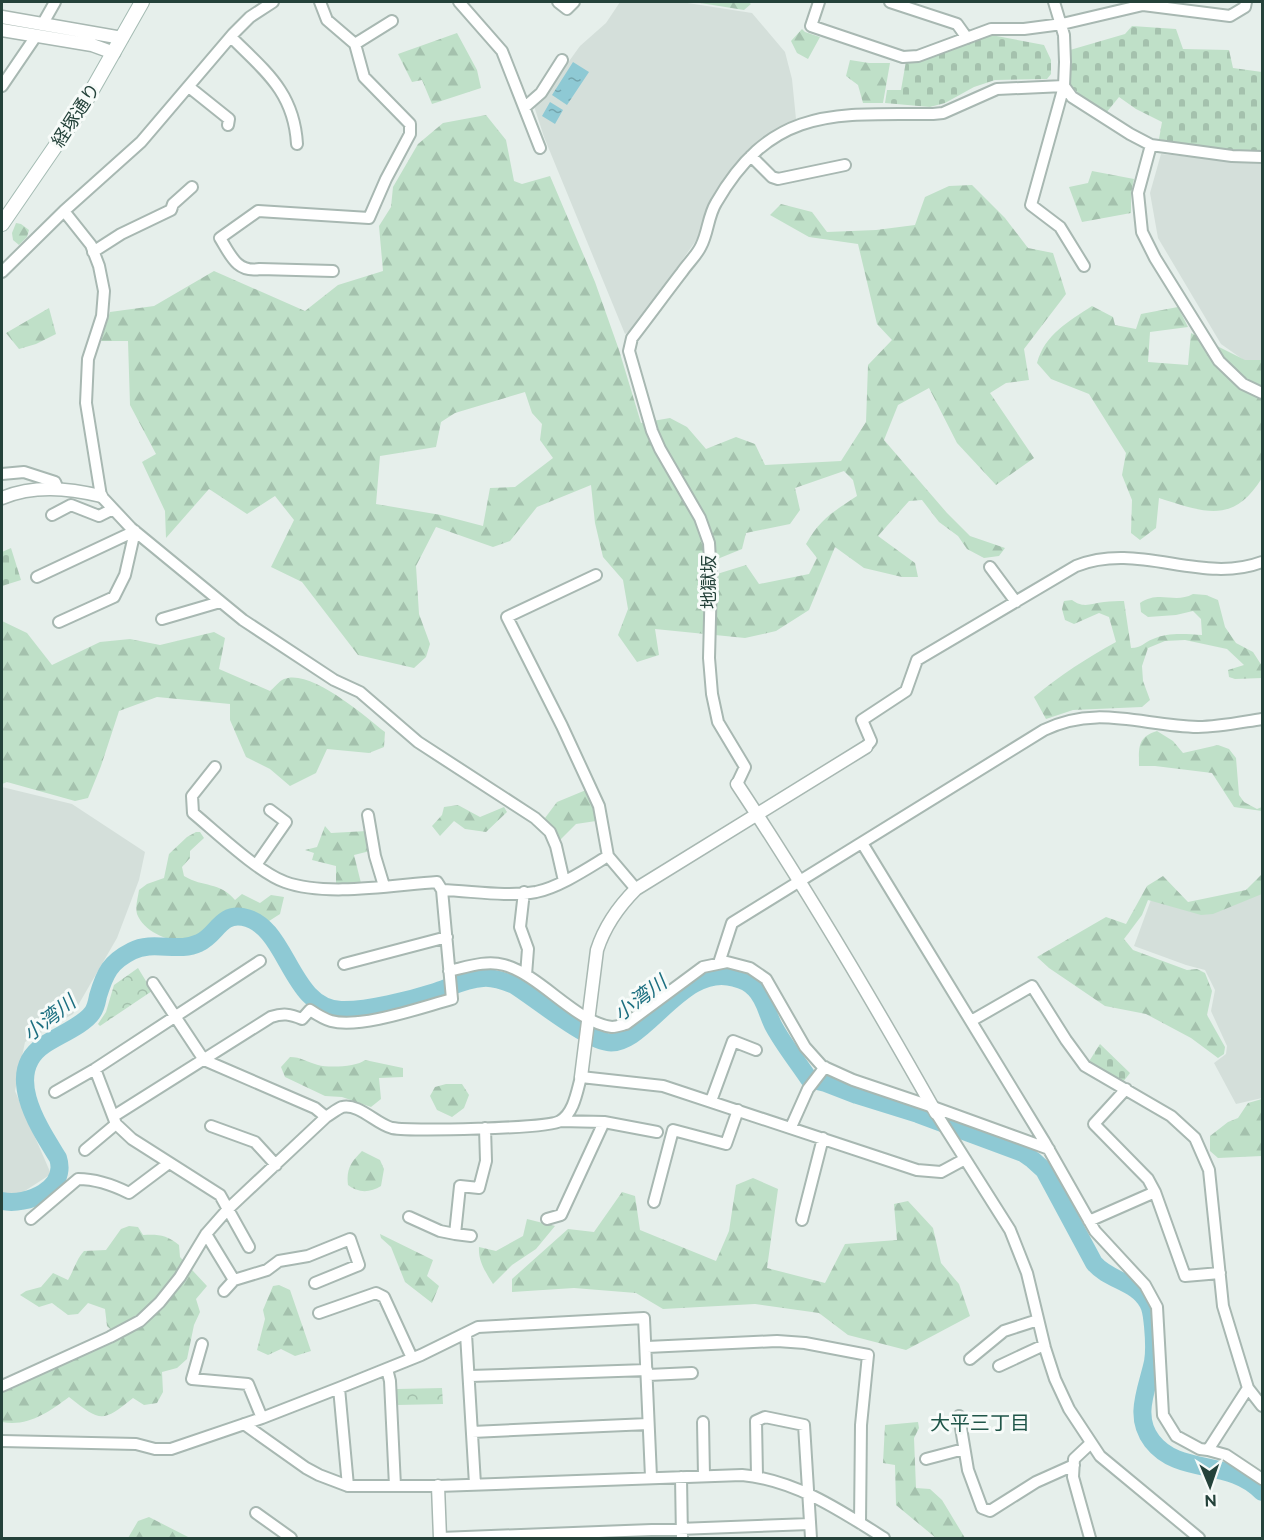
<svg xmlns="http://www.w3.org/2000/svg" width="1264" height="1540" font-family="Raleway,'Noto Sans JP',sans-serif">
<defs>
<pattern id="forest-firs" width="22" height="20" patternUnits="userSpaceOnUse" patternTransform="scale(1.5)"><rect width="22" height="20" fill="#bfe0c8"/><path d="M5 1l3.5 6h-7zM16 11l3.5 6h-7z" fill="#a4c1ad"/></pattern>
<pattern id="cemetery-stones" width="16" height="16" patternUnits="userSpaceOnUse" patternTransform="scale(1.5)"><rect width="16" height="16" fill="#bfe0c8"/><path d="M2 7V4a2 2 0 0 1 4 0v3zM10 15v-3a2 2 0 0 1 4 0v3z" fill="#a4c1ad"/></pattern>
<pattern id="park-crowns" width="20" height="18" patternUnits="userSpaceOnUse" patternTransform="scale(1.5)"><rect width="20" height="18" fill="#bfe0c8"/><path d="M2 6a3 3 0 1 1 6 0M12 15a3 3 0 1 1 6 0" fill="none" stroke="#a4c1ad"/></pattern>
<pattern id="water-ripples" width="26" height="14" patternUnits="userSpaceOnUse" patternTransform="scale(1.5)"><rect width="26" height="14" fill="#8ec9d4"/><path d="M2 4q2-2 4 0t4 0M15 11q2-2 4 0t4 0" fill="none" stroke="#74a5ad"/></pattern>
</defs>
<rect width="100%" height="100%" fill="#e6efeb"/>
<path fill="#d4dfda" d="M620,2H681L752,13L785,52L792,79L796,119L742,156L710,203L697,239L636,326L625,334L544,137L534,106L544,96L580,46L606,23Z
M1161,154L1262,164V373L1221,344L1158,238L1150,193Z
M2,787L72,804L145,852L139,880L117,938L73,1014L25,1042L15,1091L51,1174L14,1198L2,1194Z
M1262,885V1098L1236,1104L1214,1063L1226,1054L1227,1046L1211,1011L1215,990L1205,970L1186,965L1134,946L1152,897L1193,910Z"/>
<path fill="url(#forest-firs)" fill-rule="evenodd" d="M694,2H748L751,4L744,10Z
M802,29L805,32L820,37L808,59L797,53L791,41Z
M457,33L477,70L481,88L432,104L422,80L412,82L398,54Z
M850,60L869,63H890L883,103H863L858,85L846,76Z
M486,115L506,140L514,181L522,184L550,176L595,282L619,350L641,423L670,418L687,427L706,449L736,437L755,444L765,465L841,461L866,422L868,365L892,340L877,324L858,244L809,237L770,215L781,204L812,212L827,232L876,230L915,225L925,197L949,186L972,185L1005,218L1028,248L1053,253L1066,294L1024,349L1029,380L1006,383L990,393L1034,458L996,485L957,443L929,388L898,405L884,440L947,513L970,536L1005,548L999,556L984,558L967,549L958,536L939,522L922,500L909,501L878,536L915,563L918,577H902L864,568L835,547L809,610L776,631L745,638L655,629L659,655L637,662L618,635L628,609L623,580L603,557L595,523L591,485L537,507L510,541L493,547L436,527L416,566L419,614L430,644L426,657L414,668L358,655L302,582L271,567L294,520L275,496L247,514L209,489L166,538L165,511L142,462L156,454L130,405L128,341H101L110,312L154,306L214,271L305,311L338,285L383,271L379,226L391,207L393,187L418,144L443,123ZM525,392L532,413L542,424L540,440L553,458L515,487L490,488L483,526L441,515L376,504L380,456L436,447L441,422L455,413ZM844,471L853,480L857,496C833,512 821,518 806,544L817,558L809,574L759,584L746,565L717,574L715,560L742,549L746,533L790,524L800,510L795,488Z
M1092,171L1134,179L1131,194V213L1082,222L1069,187L1088,183Z
M16,223L21,224L29,230L27,237L19,245L13,240L12,233Z
M1092,306L1113,317L1115,325L1136,329L1141,314L1178,307L1188,327L1150,332L1148,362L1188,365L1191,333L1245,360H1262V478C1233,525 1204,512 1159,498L1156,528L1140,540L1131,533L1132,500L1122,475L1126,453L1089,394L1051,379L1037,363C1045,334 1068,322 1092,306Z
M49,308L56,334L36,344L19,349L6,333Z
M1193,594L1206,595L1218,600L1225,627L1236,643L1253,652L1262,666V678L1235,679L1229,677L1228,670L1244,665L1227,649L1185,640L1165,641L1148,648L1142,666L1143,681L1150,700L1142,707L1073,710L1046,719L1034,697C1060,675 1087,658 1116,642L1109,617L1099,613L1074,624L1065,620L1062,609L1064,601L1072,600C1084,609 1091,603 1104,602C1111,601 1118,601 1124,601L1131,648C1142,648 1144,642 1153,639C1168,632 1186,634 1202,635L1201,619L1193,611L1176,615L1148,617L1141,612L1140,603C1159,590 1175,604 1193,594Z
M2,621L27,633L52,665L100,642L130,639L160,645L214,632L225,638L219,669L270,691C274,688 279,681 284,679C310,668 365,716 385,732L384,747L369,753L327,749L316,773L290,786L270,769L246,757L230,720V704L157,697L119,711L101,766L88,798L75,801L7,782L2,784Z
M1157,731L1173,741L1183,753L1218,745L1229,749L1236,758L1239,795L1244,802L1257,809L1262,807V811L1234,807L1212,773L1155,766H1139C1139,748 1137,737 1157,731Z
M586,790L595,807L596,821L576,824L560,840L545,818L557,802Z
M458,805L480,817L504,807L507,812L486,832L465,829L454,821L440,836L432,826L442,815L444,807Z
M325,826L331,833L367,831L370,851L354,855L361,883L336,884V866L312,860L314,853L305,850L317,847Z
M196,832H200L204,838L190,851V858L182,867L184,876C204,888 219,881 235,900L242,894L260,903L271,895L284,897L280,914L266,923C250,910 246,910 225,912C216,921 203,939 189,941C170,943 144,932 137,914C135,906 138,898 139,890L147,884L164,878L169,854L187,837Z
M1262,874V894L1213,914L1201,915L1148,900L1142,915L1124,939L1133,950L1187,970L1197,969L1205,973L1212,991L1207,1015L1225,1047L1224,1054L1218,1058L1191,1038L1146,1014L1105,1006L1049,968L1037,957L1106,917L1126,924L1147,886L1163,876L1188,902L1246,890Z
M290,1057C301,1057 307,1062 318,1065C328,1068 357,1067 365,1060L403,1068V1077L379,1078L381,1099L371,1107L342,1097L325,1096L285,1077L281,1067Z
M446,1084H462L469,1095L464,1108L452,1117L437,1110L430,1096L435,1087Z
M1262,1099V1156L1218,1158L1210,1151V1136L1228,1122L1238,1118L1248,1103Z
M362,1151L380,1160L384,1169L381,1186C370,1193 358,1193 348,1185C346,1169 351,1162 362,1151Z
M753,1178L778,1189L767,1268L825,1283L845,1244L897,1240L894,1204L908,1201L933,1228L941,1263L959,1284L970,1316L906,1350L848,1335L819,1313L755,1304L663,1309L636,1293L574,1288L512,1292V1279L568,1229L594,1232L622,1192L635,1196L640,1230L716,1261L729,1231L736,1185Z
M527,1219L555,1226L536,1249L512,1265L493,1284C486,1273 478,1261 479,1247L496,1251L523,1236Z
M129,1226L138,1227L143,1235C158,1234 167,1235 179,1245L180,1257L207,1286L196,1299L200,1312L194,1325L187,1359L177,1368L162,1372L163,1392L157,1403L144,1405L133,1398C102,1423 101,1422 69,1397C49,1412 28,1427 2,1422V1391L119,1337L107,1326L105,1309L88,1303L78,1314L68,1315L52,1303L39,1307L20,1295L26,1291L41,1287L53,1273L68,1280C74,1270 76,1260 84,1251L106,1250L121,1229Z
M380,1234L433,1260L427,1276L439,1286L432,1303L405,1282L391,1247L381,1238Z
M279,1285L290,1290L311,1351L295,1356L281,1349L268,1355L257,1350L265,1319L263,1310L273,1286Z
M918,1422L919,1428L914,1438L916,1488L930,1489L942,1500L965,1538H936L896,1505L895,1465L883,1463L885,1425Z
M149,1517L190,1538H128L138,1521Z"/>
<path fill="url(#cemetery-stones)" d="M1132,26L1176,29L1183,49L1229,50L1233,68L1262,72V152C1226,152 1194,149 1159,139L1162,122L1136,109L1119,97L1106,113L1085,101L1069,83L1070,50L1125,34Z
M991,35L1044,45L1051,60V74L1047,79L995,80L974,87L945,103L930,107L885,103L887,90H901L906,61L923,60Z
M11,548L21,580L2,586V552Z
M1100,1044L1130,1073L1123,1082L1088,1063Z"/>
<path fill="url(#park-crowns)" d="M138,968L152,991L100,1026L98,1024L106,1012L114,985Z
M442,1388L443,1404L397,1405V1389Z"/>
<path fill="url(#water-ripples)" d="M573,62L589,72L567,105L552,95Z
M550,102L563,110L555,124L542,116Z"/>
<g fill="none" stroke-linecap="round" stroke-linejoin="round">
<path stroke="#8ec9d4" stroke-width="18" d="M2,1201C27,1206 68,1189 58,1158C40,1129 2,1073 44,1045C57,1036 84,1025 92,1013C96,1008 97,1001 98,996C105,973 110,962 132,951C153,940 178,953 199,943C217,935 220,913 243,917C288,925 289,1008 341,1010C367,1011 410,1000 435,992C450,987 466,979 483,978C493,977 504,981 514,985C536,999 584,1038 607,1042C644,1049 682,961 735,978C743,980 750,983 755,989C765,999 767,1013 773,1025C783,1044 797,1061 809,1079L826,1083L857,1095L918,1114L1023,1153L1033,1160L1044,1170L1094,1263C1109,1281 1136,1281 1148,1303C1152,1310 1152,1318 1153,1326C1154,1337 1155,1351 1153,1362C1147,1390 1133,1416 1152,1441C1179,1476 1229,1458 1262,1492"/>
<g stroke="#a8b8b2" stroke-width="14">
<path id="minor" d="M320,2L327,20L355,44L364,77L410,124V134L386,179L369,218L258,211L220,238C231,256 237,273 260,269L333,271
M459,2L502,51L540,148
M558,2L567,9L574,2
M819,2L811,26L903,57L918,56L991,29H1024L1062,24L1143,5L1230,16L1245,7L1246,2
M890,2L957,24L967,38
M1054,2L1064,35L1065,62L1064,86L1031,205L1060,227L1084,266
M42,25L55,2
M231,37C265,71 294,92 297,144
M355,44L392,21
M2,86L36,36
M1064,86L1072,97L1130,134L1151,145L1232,156L1262,157
M189,87L229,119L228,125
M525,107L541,93L562,60
M1151,145L1138,193L1142,232L1155,258L1219,361L1243,384L1262,393
M751,156L772,177L778,179L845,165
M64,211L91,245L99,266L104,291L102,316L88,359L86,403L101,496L131,528L243,620L334,680L360,692L418,742L535,818L550,832L556,846L564,881
M93,252L121,234L171,210L173,204L192,187
M2,272L64,211L141,142L233,34L250,17L273,2
M2,474L24,472L55,482L58,489
M52,515L71,505L99,516L113,509
M990,567L1016,602
M596,575L507,617L562,726L599,806L608,856L636,889
M37,577L135,531
M162,619L220,602
M59,622L114,597L125,575L135,531
M866,747L871,741L862,720L906,691L917,660L1076,566C1139,541 1201,585 1262,562
M737,784L745,767L718,722L712,694L709,658L711,579L709,543L700,518L660,449L652,431L629,351L632,338C649,316 665,294 682,272C688,263 697,255 701,246C708,233 708,216 716,203C772,106 834,114 933,114L943,113L997,89L1064,86
M368,815L375,856L384,886
M862,843L1044,1141L1095,1231L1145,1285L1157,1307L1163,1415L1176,1436L1200,1449L1208,1450L1248,1388
M256,865L286,822L270,810
M442,890C473,891 506,897 536,892C560,887 588,868 608,856
M524,892L520,927L528,949L526,975
M719,963L732,923L1044,730C1097,704 1143,726 1198,727C1219,727 1242,722 1262,719
M344,964L447,937
M449,971C467,967 486,960 504,965C541,975 576,1023 612,1027C616,1027 622,1025 626,1024L703,967L727,962L750,968L766,979L805,1047L822,1066L853,1080L933,1107L1049,1149
M153,983L204,1060L315,1108L326,1117
M971,1021L1032,986L1066,1040L1085,1066L1171,1116L1195,1138L1209,1170L1223,1306L1248,1388L1262,1406
M1126,1089L1094,1124L1148,1179L1155,1192L1185,1276L1220,1273
M55,1092L95,1069
M711,1101L733,1041L756,1050
M936,1113L1010,1230L1027,1273L1045,1348L1055,1379L1069,1409L1100,1456L1199,1538
M114,1116L271,1017C283,1013 290,1014 302,1019L310,1010C316,1014 324,1019 331,1021C361,1029 422,1007 452,999L442,890L437,882C393,885 326,897 285,882C259,873 216,832 193,813L192,796L215,767
M604,1122L657,1132
M211,1126L255,1142L276,1165
M791,1127L808,1089L825,1067
M85,1150L116,1124
M654,1202L673,1130L726,1144L738,1110
M409,1217L440,1231L455,1234L460,1186L479,1188L486,1161L485,1128
M31,1219L78,1179C97,1179 113,1185 129,1193L169,1163
M547,1219L561,1215L604,1122L560,1121
M802,1220L823,1138
M1089,1221L1155,1192
M206,1234L234,1280L267,1270L279,1261L308,1256L350,1239L359,1265L315,1283
M455,1234L471,1236
M249,1247L220,1195L132,1139L116,1124L95,1069L260,961
M224,1291L234,1280
M319,1313L376,1293L384,1297L412,1358
M466,1334L475,1484
M202,1344L192,1379L248,1384L262,1418
M647,1347L777,1341L805,1343L868,1355L861,1425L860,1523
M970,1359L1004,1331L1038,1320
M999,1366L1044,1345
M387,1369L390,1381L395,1486
M648,1375L692,1373
M470,1376L647,1370
M2,1386L110,1337L140,1321L160,1302L180,1277L206,1234L228,1209L326,1117C331,1114 337,1109 342,1107C359,1103 376,1124 392,1128C410,1131 548,1129 560,1121C574,1113 577,1091 581,1077L663,1086L917,1170L941,1172L965,1159
M339,1388L348,1486
M959,1416L968,1470L982,1508L990,1511L1036,1482L1074,1465
M703,1422L704,1476
M244,1424L306,1468L319,1475L348,1486H438L742,1475C795,1480 840,1510 884,1538
M472,1432L648,1424
M2,1441L136,1444L155,1449H171L262,1418L339,1388L421,1355L478,1327L644,1318L651,1477
M1208,1450L1226,1455L1262,1479
M926,1459L964,1449
M757,1476L756,1421L765,1417L804,1425L811,1538
M681,1477L682,1538
M256,1513L291,1538
M440,1538L810,1524
M1090,1538L1073,1477L1074,1459L1091,1443"/>
</g>
<g stroke="#a8b8b2" stroke-width="15">
<path id="tertiary" d="M2,17L122,38
M2,30L92,45L114,53
M2,498C34,485 67,488 101,496
M737,784C808,891 873,1001 936,1113
M581,1077L597,950C605,925 618,907 636,889L866,747
M438,1486L440,1538"/>
</g>
<g stroke="#a4bbb3" stroke-width="16">
<path id="secondary" d="M2,224L83,106L142,2"/>
</g>
<use href="#minor" stroke="#fff" stroke-width="10"/>
<use href="#tertiary" stroke="#fff" stroke-width="12"/>
<use href="#secondary" stroke="#fff" stroke-width="14"/>
</g>
<g text-anchor="middle" stroke-width="6" stroke-linejoin="round" paint-order="stroke">
<g font-size="18" fill="#24423a" stroke="#f7fbf9">
<text transform="translate(76 115) rotate(-57)" y="6">経塚通り</text>
<text transform="translate(709 582) rotate(-90)" y="6">地獄坂</text>
</g>
<g font-size="20" font-style="italic" fill="#1c6f80" stroke="#f7fbf9">
<text transform="translate(640 998) rotate(-37)" y="7">小湾川</text>
<text transform="translate(49 1018) rotate(-38)" y="7">小湾川</text>
</g>
<g font-size="20" fill="#1f5548" stroke="#f7fbf9">
<text x="980" y="1430">大平三丁目</text>
</g>
</g>
<rect width="1264" height="1540" fill="none" stroke="#24423a" stroke-width="6"/>
<g transform="translate(1210 1486) rotate(178)" stroke="#f7fbf9" stroke-width="4.5" paint-order="stroke">
<path d="M0-4.5L10 22L0 15L-10 22Z" fill="#24423a"/>
<text y="-9" font-size="16" font-weight="bold" text-anchor="middle" fill="#24423a">N</text>
</g>
</svg>
